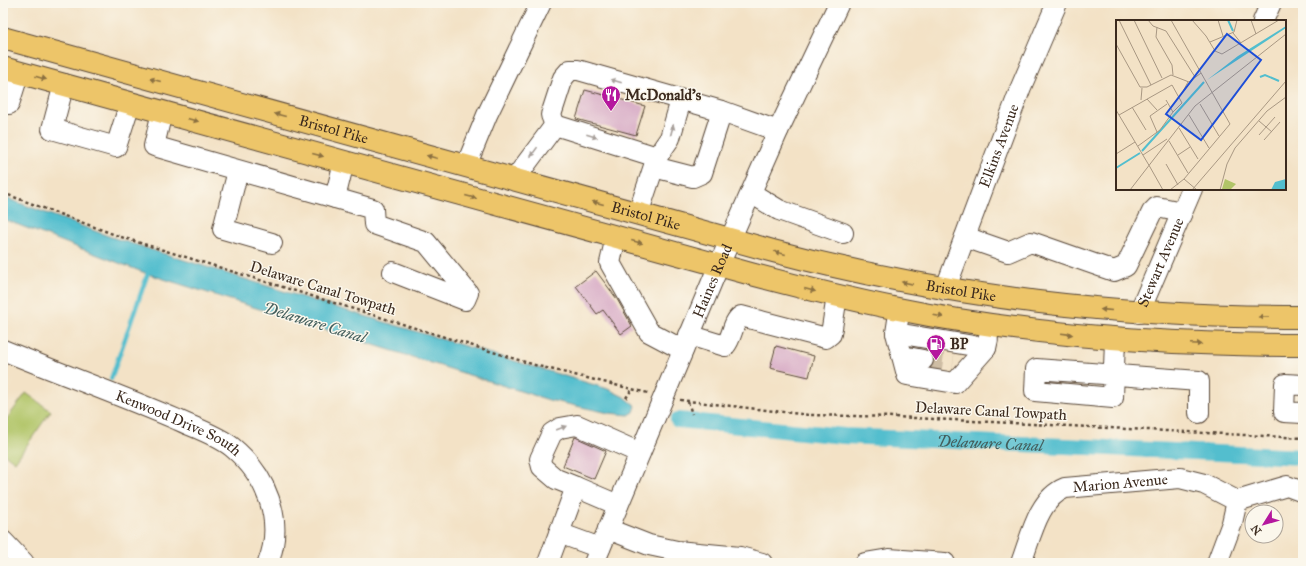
<svg xmlns="http://www.w3.org/2000/svg" width="1306" height="566" font-family="'IM FELL Great Primer',serif">
<rect width="100%" height="100%" fill="#fbf7ec"/>
<filter id="ink" filterUnits="userSpaceOnUse"><feTurbulence type="fractalNoise" baseFrequency=".025" numOctaves="2"/><feDisplacementMap in="SourceGraphic" scale="8" xChannelSelector="R" yChannelSelector="G"/><feConvolveMatrix kernelMatrix="1 2 1 2 8 2 1 2 1" color-interpolation-filters="sRGB"/></filter>
<filter id="wash" filterUnits="userSpaceOnUse"><feTurbulence type="fractalNoise" baseFrequency=".012" numOctaves="4" result="noise"/><feDisplacementMap in="SourceGraphic" scale="16" xChannelSelector="R" yChannelSelector="G"/><feGaussianBlur stdDeviation="0.9" result="paint"/><feColorMatrix in="noise" values="0 0 0 0 0 0 0 0 0 0 0 0 0 0 0 0 0 1.4 0 .05"/><feComposite in="paint" operator="in"/></filter>
<g filter="url(#wash)">
<rect width="100%" height="100%" fill="#f3e2c6"/>
<path fill="#b1c568" stroke="#767843" d="M26,393L51,411L15,462L3,453V424Z"/>
<path fill="#52bece" stroke="#467476" d="M3,197L111,237L318,302L608,389L626,398L636,406L634,412L629,415L609,413L549,400L148,274L3,219Z"/>
<g fill="none" stroke-linecap="round" stroke-linejoin="round">
<path stroke="#52bece" stroke-width="4.5" d="M111,379L149,270"/>
<path stroke="#52bece" stroke-width="16" id="s1" d="M678,420L844,436L1303,457"/>
</g>
<g id="blocks">
<path fill="#d8acc6" d="M585,90L645,106L636,135L576,119Z
M596,271L617,299L632,326L621,334L603,310L597,314L576,286Z
M776,346L814,356L809,377L770,368Z
M575,437L606,451L594,479L563,466Z"/>
</g>
</g>
<g filter="url(#ink)">
<use href="#blocks" fill-opacity="0" stroke="#574637" stroke-width="1"/>
<g fill="none" stroke-linecap="round" stroke-linejoin="round">
<path stroke="#cebda4" stroke-width="20" stroke-dasharray="20 10" stroke-linecap="butt" d="M923,360L953,364"/>
<g stroke="#574637" stroke-width="22">
<g id="minor">
<path d="M1263,21L1271,3"/>
<path d="M64,84L52,129L116,147L130,103"/>
<path d="M3,102L9,104L19,72"/>
<path d="M722,111L778,131"/>
<path d="M162,112L154,146L335,198L344,162"/>
<path d="M555,125L551,115L563,78L570,70H578L722,111L702,173L693,177L654,167"/>
<path d="M555,125L657,157"/>
<path d="M466,166L487,115L541,3"/>
<path d="M238,171L223,229L272,243"/>
<path d="M514,180L555,125"/>
<path d="M751,193L779,210L843,233"/>
<path d="M335,198L373,209L374,224L426,242L468,293L465,300L393,272"/>
<path d="M638,214L657,157L670,138L681,100"/>
<path d="M616,237L610,263L649,332L683,350"/>
<path d="M965,237L1008,252L1031,242L1114,271L1126,266L1152,212L1157,207L1182,212"/>
<path id="s2" d="M945,290L1021,87L1057,3"/>
<path id="s3" d="M1139,313L1192,189"/>
<path d="M898,320L896,333L986,348L988,339"/>
<path d="M896,333L907,375L955,383L986,348"/>
<path d="M689,335L725,346C733,337 732,322 741,316L826,338L831,334L837,296"/>
<path d="M1115,339L1113,398L1035,391L1036,369L1199,381V413"/>
<path id="s4" d="M3,350C61,374 120,395 178,420C195,428 217,435 232,447C266,475 285,520 268,563"/>
<path d="M902,356L923,360"/>
<path d="M1303,385L1285,384L1284,412L1303,413"/>
<path d="M576,487L556,479L542,467L540,459L552,433L560,428L577,425L640,453"/>
<path d="M1237,501L1287,486L1303,492"/>
<path d="M608,529L649,545L677,551L740,557L762,563"/>
<path d="M559,533L600,548"/>
<path d="M3,541L24,563"/>
<path d="M548,563L576,487L618,505"/>
<path id="s5" d="M594,563L719,265L778,131L839,3"/>
<path d="M865,563L889,559L945,563"/>
<path id="s6" d="M1021,563C1031,537 1038,499 1065,488L1180,478L1204,484L1237,501L1232,523L1217,563"/>
</g>
</g>
<g stroke="#574637" stroke-width="24">
<g id="highway">
<path id="s7" d="M3,38L773,251C951,298 1119,317 1303,317"/>
<path d="M3,68L751,274C800,287 849,299 898,309C1031,336 1167,345 1303,345"/>
</g>
</g>
<path stroke="#574637" stroke-width="2.5" stroke-dasharray="3 3" stroke-linecap="butt" d="M3,193L121,237L538,366L648,393
M626,398L632,389
M680,400L809,415L895,417L1303,438
M688,402L692,414"/>
<use href="#minor" stroke="#fff" stroke-width="20"/>
<use href="#highway" stroke="#edc569" stroke-width="22"/>
</g>
<defs><path id="oneway-solid" d="M-6-.8H1V-3.2L6.5 0L1 3.2V.8H-6Z"/></defs>
<g fill="#8b7040">
<use href="#oneway-solid" transform="translate(41 78) rotate(16)"/>
<use href="#oneway-solid" transform="translate(155 80) rotate(-165)"/>
<use href="#oneway-solid" transform="translate(280 115) rotate(-165)"/>
<use href="#oneway-solid" transform="translate(193 120) rotate(15)"/>
<use href="#oneway-solid" transform="translate(318 155) rotate(15)"/>
<use href="#oneway-solid" transform="translate(432 157) rotate(-165)"/>
<use href="#oneway-solid" transform="translate(471 197) rotate(15)"/>
<use href="#oneway-solid" transform="translate(598 203) rotate(-165)"/>
<use href="#oneway-solid" transform="translate(637 242) rotate(15)"/>
<use href="#oneway-solid" transform="translate(780 253) rotate(-165)"/>
<use href="#oneway-solid" transform="translate(907 283) rotate(-169)"/>
<use href="#oneway-solid" transform="translate(810 290) rotate(15)"/>
<use href="#oneway-solid" transform="translate(1106 310) rotate(-175)"/>
<use href="#oneway-solid" transform="translate(938 316) rotate(10)"/>
<use href="#oneway-solid" transform="translate(1264 317) rotate(-180)"/>
<use href="#oneway-solid" transform="translate(1067 334) rotate(7)"/>
<use href="#oneway-solid" transform="translate(1196 344) rotate(2)"/>
</g>
<g fill="#a79f9a">
<use href="#oneway-solid" transform="translate(616 81) rotate(-164)"/>
<use href="#oneway-solid" transform="translate(672 130) rotate(-75)"/>
<use href="#oneway-solid" transform="translate(592 136) rotate(18)"/>
<use href="#oneway-solid" transform="translate(534 152) rotate(126)"/>
<use href="#oneway-solid" transform="translate(561 428) rotate(-21)"/>
</g>
</g>
<defs>
<g id="restaurant-pin" transform="scale(1)"><path d="M0 17L-7.5 6A9.5 9.5 0 1 1 7.5 6Z" fill="#b5179e" stroke="#fbf7ec"/><path d="M-5-6h1v4h1v-4h1v4h1v-4h1v5L-1.5 .5V6h-2V.5L-5-1ZM5-6V6H3V1.5H1.5Q1.5-4 5-6Z" fill="#fff"/></g>
<g id="fuel-pin" transform="scale(1)"><path d="M0 17L-7.5 6A9.5 9.5 0 1 1 7.5 6Z" fill="#b5179e" stroke="#fbf7ec"/><path d="M-5.5-6h7V0h2V4h1.3V-2.5L3-4.5l.8-.8L6-3V5H2.5V1h-1V6h-7ZM-4.2-4.7v3.2H.2V-4.7Z" fill="#fff"/></g>
</defs>
<g fill-rule="evenodd">
<use href="#restaurant-pin" x="611" y="95"/>
<use href="#fuel-pin" x="936" y="344"/>
</g>
<g text-anchor="middle" stroke-width="3" stroke-linejoin="round" paint-order="stroke">
<g font-size="15" font-weight="bold" fill="#3b2a1e" stroke="#fbf7ec" text-anchor="start">
<text x="625" y="100">McDonald's</text>
<text x="950" y="349">BP</text>
</g>
<g font-size="15" fill="#3b2a1e" stroke="#fbf7ec">
<text dy="5" stroke="none"><textPath href="#s7" startOffset="343">Bristol Pike</textPath></text>
<text dy="5" stroke="none"><textPath href="#s2" startOffset="154">Elkins Avenue</textPath></text>
<text dy="5" stroke="none"><textPath href="#s7" startOffset="667">Bristol Pike</textPath></text>
<text dy="5" stroke="none"><textPath href="#s3" startOffset="55">Stewart Avenue</textPath></text>
<text dy="5" stroke="none"><textPath href="#s5" startOffset="306">Haines Road</textPath></text>
<text transform="translate(323 288) rotate(17)" y="5">Delaware Canal Towpath</text>
<text dy="5" stroke="none"><textPath href="#s7" startOffset="991">Bristol Pike</textPath></text>
<text transform="translate(991 411) rotate(3)" y="5">Delaware Canal Towpath</text>
<text dy="5" stroke="none"><textPath href="#s4" startOffset="190">Kenwood Drive South</textPath></text>
<text dy="5" stroke="none"><textPath href="#s6" startOffset="145">Marion Avenue</textPath></text>
</g>
<g font-size="16" font-style="italic" fill="#435e5c" stroke="#fbf7ec">
<text transform="translate(315 322) rotate(17)" y="6">Delaware Canal</text>
<text dy="6" stroke="none"><textPath href="#s1" startOffset="313">Delaware Canal</textPath></text>
</g>
</g>
<g transform="translate(1116 20)">
<rect width="170" height="170" fill="#f3e2c6"/>
<path d="M109,159L120,164L114,170L106,169Z" fill="#b1c568"/>
<path d="M170,6V8L91,60L122,36ZM170,159V170H155L159,162Z" fill="#52bece"/>
<path fill="none" stroke="#52bece" stroke-width="2" d="M112,0L117,11M144,57L149,55L163,61M26,131L88,62M0,148L24,133"/>
<path fill="none" stroke="#a99883" stroke-width="1" d="M3,0L35,65M18,0L46,58M32,0L37,6L50,11L79,57M76,0L90,16L99,31L106,34L163,0M102,0L107,16M135,0L140,14M41,7L40,17L56,45L57,55M117,13L125,23M94,22L118,12L121,0M0,24L24,67H31L55,55L73,62L85,53M66,73L72,62M31,79L41,90M25,80L26,68M84,84L103,116M16,87L30,110M0,90L34,147M3,95L56,65L66,83L57,92L50,80M73,95L93,128M143,101L156,112M63,108L82,139M41,112L34,96L51,84M143,115L159,97M148,120L164,102M53,121L72,153M22,126L44,110L57,92M0,134L19,122M27,135L51,119M62,135L74,127M50,144L62,165M34,147L47,170M68,159L81,170M14,170L79,86L170,14M54,170L68,159L114,104L55,0M76,170L170,61M104,170L111,144L119,128L151,91L170,77"/>
<path fill="#1d4ed8" fill-opacity="0.15" stroke="#1d4ed8" stroke-width="2" d="M111,14L145,40L85,120L50,94Z"/>
<rect width="170" height="170" fill="none" stroke="#3b2a1e" stroke-width="2"/>
</g>
<rect width="1306" height="566" fill="none" stroke="#fbf7ec" stroke-width="16"/>
<g transform="translate(1264 524) rotate(233)"><circle r="19" fill="#fbf7ec" stroke="#aea59a"/>
<path d="M0-3L7 15L0 10L-7 15Z" fill="#b5179e"/>
<text y="-6" font-size="11" font-weight="bold" text-anchor="middle" fill="#3b2a1e">N</text>
</g>
</svg>
